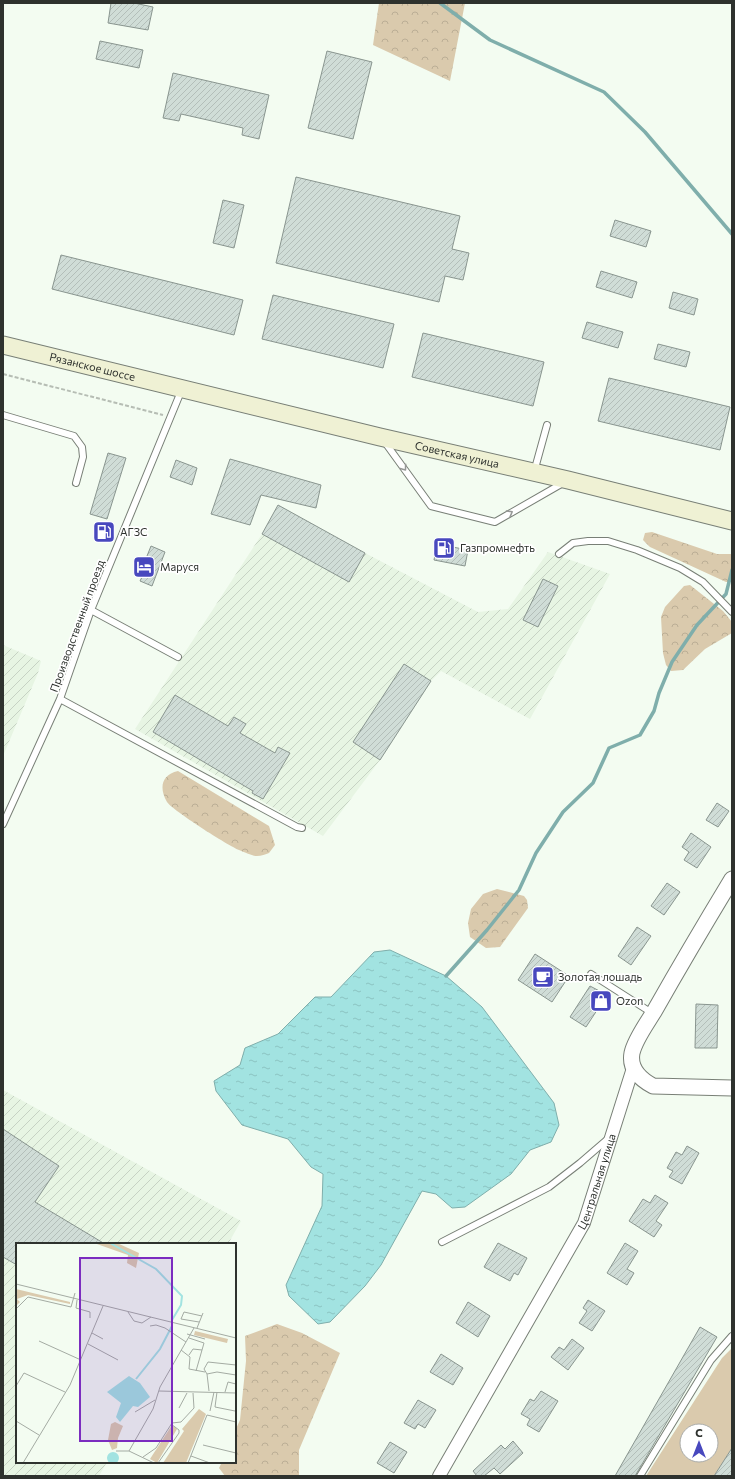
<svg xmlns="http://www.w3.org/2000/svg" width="735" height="1479" font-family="Commissioner,sans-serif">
<defs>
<pattern id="industrial-furrows" width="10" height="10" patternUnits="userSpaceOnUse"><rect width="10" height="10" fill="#e7f5e3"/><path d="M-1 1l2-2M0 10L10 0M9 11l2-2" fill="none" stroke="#c6d2c3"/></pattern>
<pattern id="forest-crowns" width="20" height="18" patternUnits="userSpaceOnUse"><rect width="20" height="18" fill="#dacaad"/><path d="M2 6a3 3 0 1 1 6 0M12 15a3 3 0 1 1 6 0" fill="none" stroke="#bbae95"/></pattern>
<pattern id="water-ripples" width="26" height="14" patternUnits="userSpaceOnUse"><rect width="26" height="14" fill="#a2e3e1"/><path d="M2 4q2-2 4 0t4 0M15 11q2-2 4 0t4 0" fill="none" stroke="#8cc3c1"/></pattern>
<pattern id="building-hatch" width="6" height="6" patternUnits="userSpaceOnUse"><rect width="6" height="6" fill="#d0ddd7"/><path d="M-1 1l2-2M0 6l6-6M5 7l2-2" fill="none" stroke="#b3beb9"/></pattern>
</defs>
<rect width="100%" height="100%" fill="#f3fcf1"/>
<path fill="url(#industrial-furrows)" d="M278,505L365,553L478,612L508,609L548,552L610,574L530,719L441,671L431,681L380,760L323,836L135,729L262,534Z
M3,645L41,661L38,673L3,756Z
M3,1090L241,1221L228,1244H17V1462H107L99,1476H3Z"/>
<path fill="url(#forest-crowns)" d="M379,3H465L450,81L373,45Z
M652,532L717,554H732V582H726L650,547L643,540L645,533Z
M690,585L723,611L732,622V633L705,649L683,670L671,671L666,665L663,653L661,617L665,607L684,586Z
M178,771L269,826L275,845L269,853C266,854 261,856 257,856C252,856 244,852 239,850C229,846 172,810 167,802C159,788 161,775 178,771Z
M497,889L524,896L527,900L528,908L500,947L486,948L470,937L468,923L471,909L483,894Z
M277,1324L302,1333L340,1353L299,1450V1476H225L219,1468L222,1462H235V1431L240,1420L246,1361L245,1336Z"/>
<path fill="#dacaad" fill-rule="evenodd" d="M732,1348V1448L714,1476H646L722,1358ZM687,1431H711V1455H687Z"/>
<path fill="url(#water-ripples)" stroke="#7faeab" d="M390,950L446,976L482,1007L554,1103L559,1125L551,1142L530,1150L511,1174L465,1207L452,1208L436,1194L422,1191L381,1265L365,1286L330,1322L318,1324L289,1296L286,1285L322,1206L323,1174L311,1167L288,1139L242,1125L216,1091L214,1081L240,1065L245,1048L278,1034L315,997H331L374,952Z"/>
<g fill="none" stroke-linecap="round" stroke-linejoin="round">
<path stroke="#7faeab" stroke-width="3.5" d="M440,3L490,40L604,92L645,132L732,234
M446,976L487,930L519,890L536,853L563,812L593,783L609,748L640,735L654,711L659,693L672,662L697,625L726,594L732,570"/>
</g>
<path fill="url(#building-hatch)" stroke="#89958f" d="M111,3H134L153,7L148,30L108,23Z
M100,41L143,50L139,68L96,59Z
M327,51L372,62L353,139L308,128Z
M173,73L269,95L259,139L242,135L243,128L181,114L179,121L163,118Z
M296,177L460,216L452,249L469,253L463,280L445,276L439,302L276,263Z
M223,200L244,205L234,248L213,243Z
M615,220L651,231L646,247L610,236Z
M61,255L243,300L234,335L52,289Z
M601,271L637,282L632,298L596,287Z
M673,292L698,299L694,315L669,308Z
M273,295L394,324L383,368L262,339Z
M587,322L623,332L618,348L582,338Z
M423,333L544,362L533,406L412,377Z
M658,344L690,352L686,367L654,359Z
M609,378L730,407L720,450L598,421Z
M108,453L126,458L107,519L90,514Z
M230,459L321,485L316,508L261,495L250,525L211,514Z
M176,460L197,468L192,485L170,477Z
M278,505L365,553L349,582L262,534Z
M437,544L468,550L465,566L434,560Z
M151,546L165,552L152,586L140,581L142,577L135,574L139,564L143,566Z
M543,579L558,586L538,627L523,620Z
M404,664L431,681L380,760L353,742Z
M175,695L228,726L234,717L246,724L240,733L275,753L278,747L290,753L263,799L252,793L253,791L153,732Z
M717,803L729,811L718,827L706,820Z
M691,833L711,847L697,868L684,860L689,852L682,847Z
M667,883L680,892L664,915L651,906Z
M637,927L651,936L631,965L618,956Z
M535,954L569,976L552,1002L518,980Z
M590,986L607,995L586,1027L570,1017Z
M696,1004L718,1005L717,1048H695Z
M3,1129L59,1166L35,1202L105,1244H17V1265L3,1257Z
M687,1146L699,1153L682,1184L669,1177L673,1171L667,1168L676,1152L682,1155Z
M655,1195L668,1203L656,1221L662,1225L654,1237L629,1221L643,1199L650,1203Z
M498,1243L527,1258L518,1275L514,1273L510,1281L484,1267Z
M625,1243L638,1251L627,1269L634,1273L627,1285L607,1273Z
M588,1300L605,1311L592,1331L579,1323L587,1311L583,1308Z
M468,1302L490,1316L478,1337L456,1323Z
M700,1327L717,1337L635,1476H615Z
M572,1339L584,1348L568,1370L551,1357L559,1347L564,1350Z
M441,1354L463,1368L453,1385L430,1372Z
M541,1391L558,1401L539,1432L527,1425L530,1419L521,1414L530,1399L534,1401Z
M418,1400L436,1410L425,1428L418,1424L415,1429L404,1423Z
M513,1441L523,1453L500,1474L494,1468L484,1476H477L473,1471L501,1445L505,1449Z
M390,1442L407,1452L394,1473L377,1463Z
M732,1448V1476H714Z"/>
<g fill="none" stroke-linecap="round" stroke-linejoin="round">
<g stroke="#787f76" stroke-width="8">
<path id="service" d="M3,415L74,436L82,447L83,457L76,483
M384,441L431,506L495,522L563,483
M534,472L547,425
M559,554L573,543L588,541H608L637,550L680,568L703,582L732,612
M91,610L178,657
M60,699L297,827L302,828
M3,824L60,699L91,610L182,389
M591,974L652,1013
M442,1242L549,1187L580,1163L609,1138
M640,1476L711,1360L732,1336"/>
</g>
<g stroke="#787f76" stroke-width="14">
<g id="minor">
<path id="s1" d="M439,1476L584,1223L633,1068"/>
</g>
</g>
<g stroke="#787f76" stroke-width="17">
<path id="tertiary" d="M732,879C706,922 680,966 655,1010C648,1022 635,1039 632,1053C629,1069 640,1079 653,1086L732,1088"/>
</g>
<g stroke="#787f76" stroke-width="19">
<g id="secondary">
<path id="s2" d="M3,345L380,437L568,480L732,521"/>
</g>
</g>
<path stroke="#b6bdb4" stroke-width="2" stroke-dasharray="4 2" stroke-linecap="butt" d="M3,374L163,415"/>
<use href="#service" stroke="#fff" stroke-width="6"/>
<use href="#minor" stroke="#fff" stroke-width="12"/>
<use href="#tertiary" stroke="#fff" stroke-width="15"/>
<use href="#secondary" stroke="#eff1d4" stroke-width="17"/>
</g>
<defs><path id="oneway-chevron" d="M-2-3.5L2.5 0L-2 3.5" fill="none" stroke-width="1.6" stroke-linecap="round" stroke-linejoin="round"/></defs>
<g stroke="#969896">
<use href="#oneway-chevron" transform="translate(404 468) rotate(54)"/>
<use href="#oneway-chevron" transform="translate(510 513) rotate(-30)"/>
</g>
<defs>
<g id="fuel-square" transform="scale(1.15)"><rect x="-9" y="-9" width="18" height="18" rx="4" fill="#4848be" stroke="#fff"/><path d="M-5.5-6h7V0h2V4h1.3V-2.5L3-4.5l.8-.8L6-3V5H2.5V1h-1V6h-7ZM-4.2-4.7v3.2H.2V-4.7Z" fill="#fff"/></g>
<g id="hotel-square" transform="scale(1.15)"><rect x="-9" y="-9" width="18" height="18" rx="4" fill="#4848be" stroke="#fff"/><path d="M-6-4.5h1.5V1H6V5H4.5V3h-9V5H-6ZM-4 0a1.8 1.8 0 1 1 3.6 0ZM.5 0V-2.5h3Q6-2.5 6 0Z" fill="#fff"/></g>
<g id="cafe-square" transform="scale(1.15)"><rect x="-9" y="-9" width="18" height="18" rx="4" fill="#4848be" stroke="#fff"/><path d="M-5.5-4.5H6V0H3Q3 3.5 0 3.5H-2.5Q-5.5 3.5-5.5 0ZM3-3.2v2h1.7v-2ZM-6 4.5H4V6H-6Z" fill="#fff"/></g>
<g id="shop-square" transform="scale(1.15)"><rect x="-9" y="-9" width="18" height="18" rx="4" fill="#4848be" stroke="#fff"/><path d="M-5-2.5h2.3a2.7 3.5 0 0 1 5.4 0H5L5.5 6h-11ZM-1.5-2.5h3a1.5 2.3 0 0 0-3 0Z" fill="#fff"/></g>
</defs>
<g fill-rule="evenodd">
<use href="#fuel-square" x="104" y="532"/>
<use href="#fuel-square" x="444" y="548"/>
<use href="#hotel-square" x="144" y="567"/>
<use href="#cafe-square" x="543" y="977"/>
<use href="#shop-square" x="601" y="1001"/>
</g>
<g text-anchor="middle" stroke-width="3.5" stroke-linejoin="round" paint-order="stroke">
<g font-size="11" fill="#2e322e" stroke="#fff">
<text dy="4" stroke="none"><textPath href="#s2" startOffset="92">Рязанское шоссе</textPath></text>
<text dy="4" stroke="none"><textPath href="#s2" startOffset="467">Советская улица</textPath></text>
<text transform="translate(77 626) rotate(-70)" y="4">Производственный проезд</text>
<text dy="4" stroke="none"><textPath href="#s1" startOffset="335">Центральная улица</textPath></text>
</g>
<g font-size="11" fill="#2e322e" stroke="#fff" text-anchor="start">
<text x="120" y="536">АГЗС</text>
<text x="460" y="552">Газпромнефть</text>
<text x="160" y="571">Маруся</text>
<text x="558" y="981">Золотая лошадь</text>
<text x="616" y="1005">Ozon</text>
</g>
</g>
<g transform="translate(16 1243)">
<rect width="220" height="220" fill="#f3fcf1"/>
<path d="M78,0H101L123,10L120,25L111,20L112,12ZM0,46L54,59V61L12,52L1,56L4,59L0,63ZM99,179L107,183L102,195L101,205L96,207L92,197L95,181Z" fill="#dacaad"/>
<path d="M179,88L212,96L211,100L178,92Z" fill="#dacaad"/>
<path d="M183,166L190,171L170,220H147L168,188L166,186ZM156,182L161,186L141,220L134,216Z" fill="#dacaad"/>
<path d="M113,133L124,140L134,154L122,164L117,163L104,179L100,174L105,160L91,149ZM91 215a6 6 0 1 1 12 0a6 6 0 1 1-12 0Z" fill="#a2e3e1"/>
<path fill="none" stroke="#a2e3e1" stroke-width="2" d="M94,0L140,26L166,53L165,62L156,77M120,136L144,106L156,83"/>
<path fill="none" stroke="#a4aba3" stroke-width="1" d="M0,41L220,95M61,57L60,65L74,69V75M0,66L12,54L55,64L59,50M112,69L118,78L126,80L135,74M183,79L165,76L168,69L186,73M134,83L140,82L149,85L170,99M181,85L187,70M76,90L87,96M171,91L189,96M173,95L188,100L180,128M23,98L65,117M72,101L102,117M165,107L174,114L173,126L189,129M173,112L177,106L186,107M191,131L188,126L192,119L220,122M0,143L8,130L49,149M143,148L220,150M193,148L191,131L201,129L220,132M201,149L199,164L219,168M209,149L212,139L220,141M163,165L171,150M194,168L198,149M119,169L139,157M0,178L23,192M187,202L220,210M100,208H113L138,220M113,208L137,166L144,144L178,85M175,213L194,220M127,214L140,205L156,180L165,179L178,165L177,150M7,220L54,142L87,63M142,220L163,190V187L155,181M172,220L191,172L220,179"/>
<path fill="#7b2cbf" fill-opacity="0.15" stroke="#7b2cbf" stroke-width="2" d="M64,15H156V198H64Z"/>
<rect width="220" height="220" fill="none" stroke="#2e322e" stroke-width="2"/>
</g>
<rect width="735" height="1479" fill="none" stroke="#2e322e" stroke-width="8"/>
<g transform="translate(699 1443)"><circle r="19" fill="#ffffff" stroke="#abadab"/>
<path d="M0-3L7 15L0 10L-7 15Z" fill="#4848be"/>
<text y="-6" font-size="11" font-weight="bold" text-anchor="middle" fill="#2e322e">С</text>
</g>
</svg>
